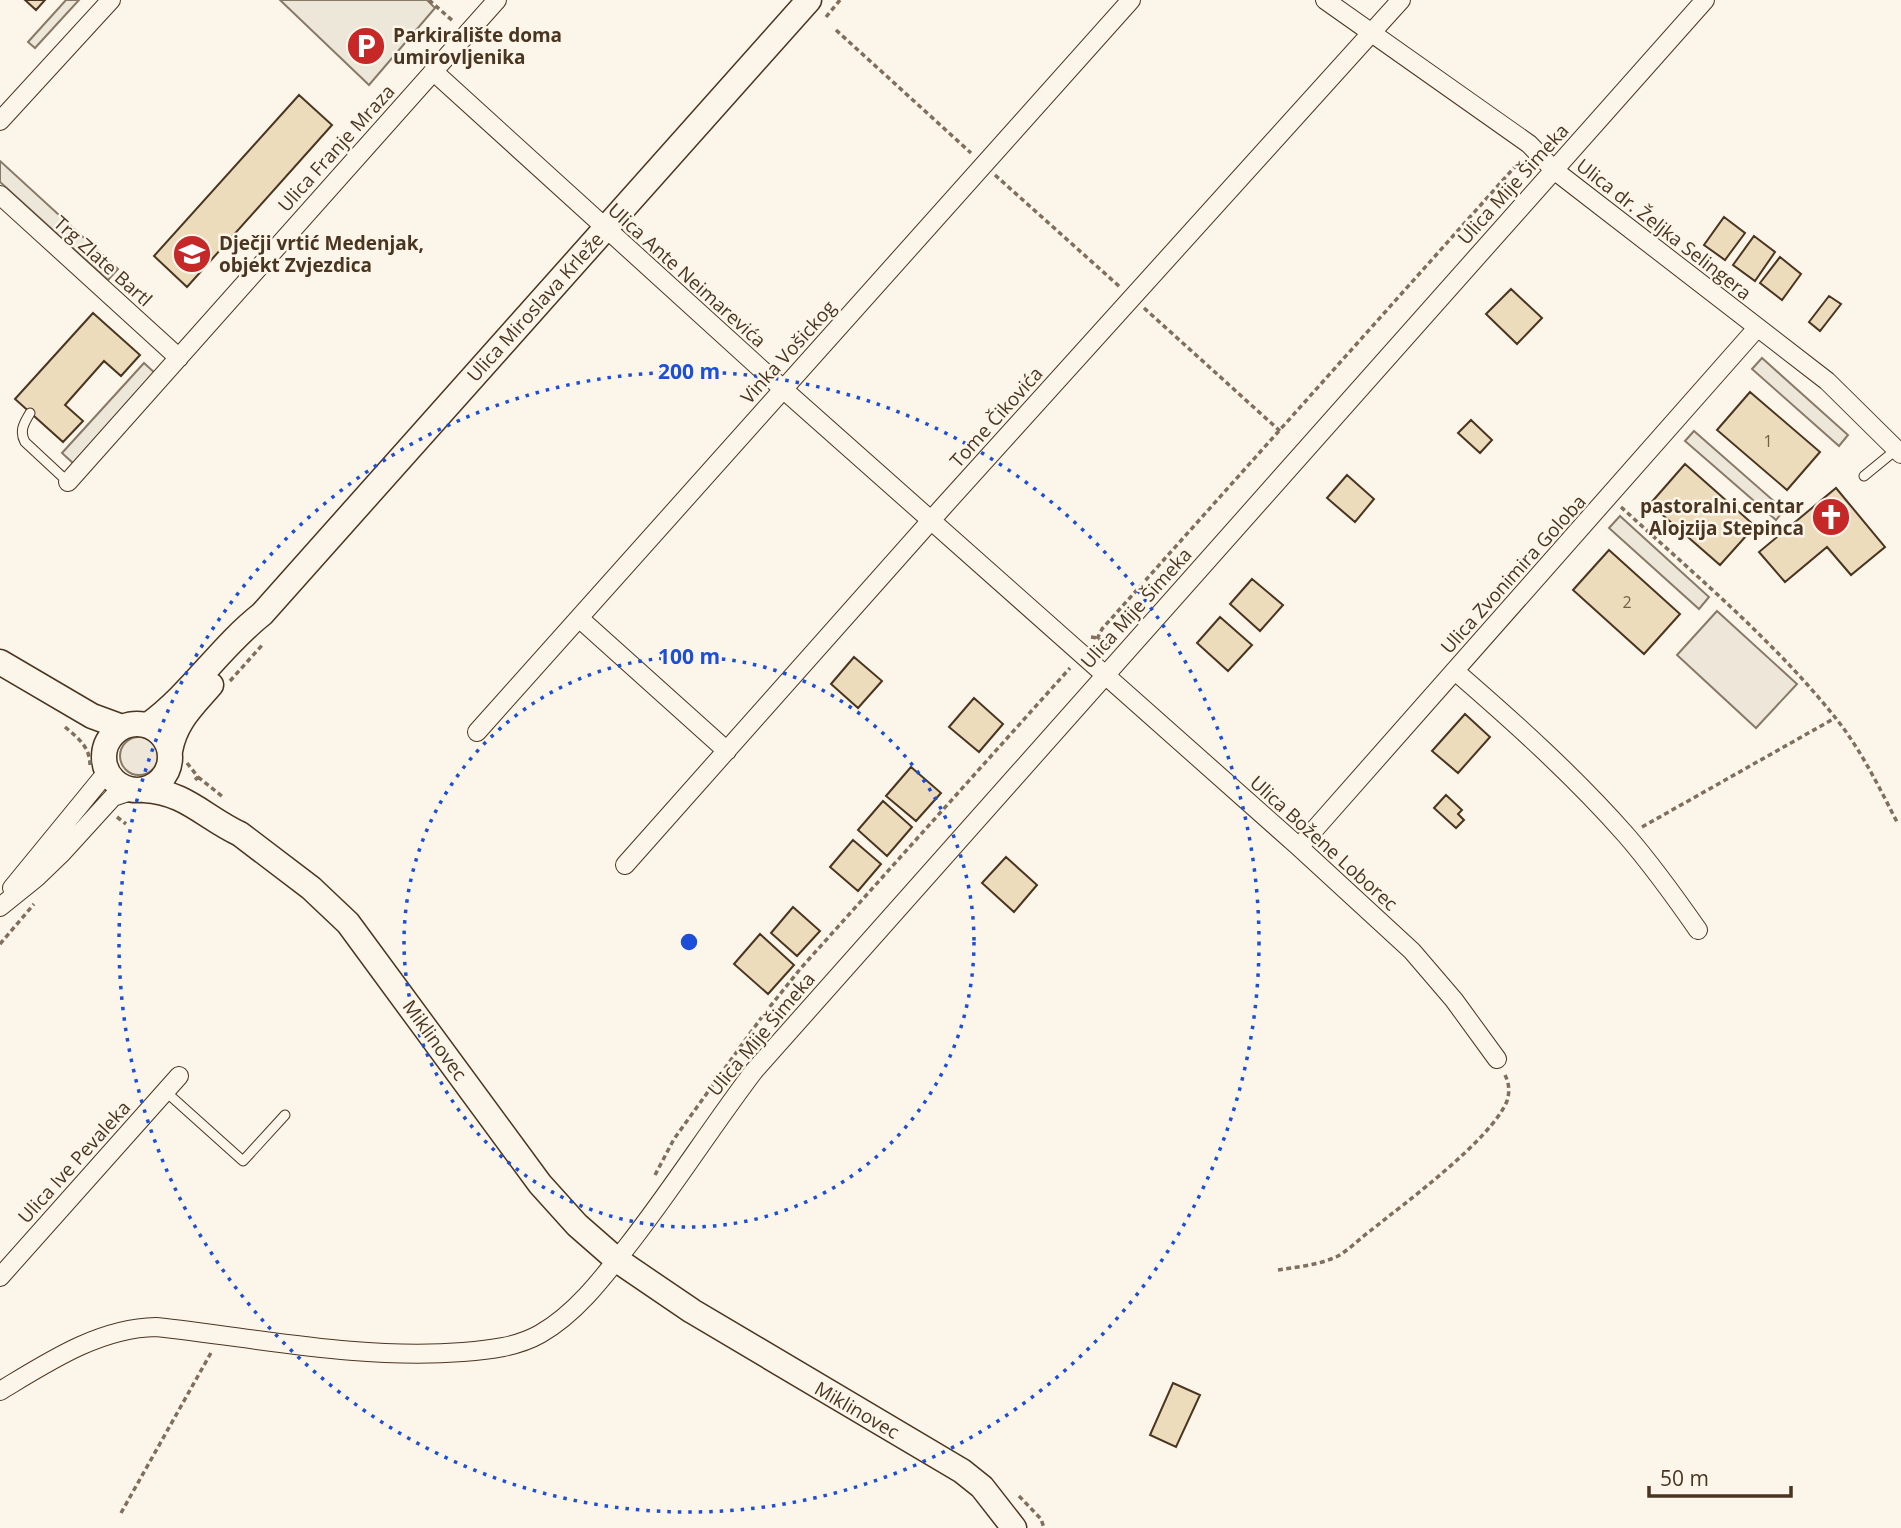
<svg xmlns="http://www.w3.org/2000/svg" width="1901" height="1528" font-family="'Open Sans',sans-serif">
<rect width="100%" height="100%" fill="#fbf6e9"/>
<path fill="#ede6d9" stroke="#887966" stroke-width="2" d="M1717,611L1797,684L1756,728L1677,655Z
M120 756a19 19 0 1 1 38 0a19 19 0 1 1-38 0Z"/>
<path fill="#ede7d9" stroke="#887966" stroke-width="2" d="M66,0H79L35,48L28,42Z
M280,0H427L435,8L369,85Z
M0,161L118,269L108,280L0,182Z
M1762,358L1848,435L1839,446L1752,369Z
M144,363L156,374L74,464L62,453Z
M1694,431L1784,510L1776,520L1685,441Z
M1620,516L1709,597L1699,609L1609,528Z"/>
<path fill="#ecdcbc" stroke="#4a3520" stroke-width="2" d="M25,0H45L36,10Z
M299,95L332,125L187,287L154,256Z
M1724,217L1745,233L1725,260L1704,245Z
M1754,236L1775,252L1755,281L1733,265Z
M1780,257L1801,274L1782,300L1760,283Z
M1511,289L1542,318L1517,344L1486,314Z
M1829,296L1841,304L1820,331L1809,322Z
M93,313L140,355L121,376L104,361L65,405L83,421L63,442L15,399Z
M1750,392L1820,452L1787,490L1717,430Z
M1471,420L1492,440L1480,453L1458,433Z
M1685,464L1755,526L1720,565L1650,504Z
M1347,475L1374,499L1355,522L1327,498Z
M1836,488L1885,547L1851,575L1827,547L1785,582L1759,552Z
M1609,550L1680,614L1644,654L1573,590Z
M1252,579L1283,605L1260,631L1230,604Z
M1220,617L1252,645L1228,671L1197,643Z
M854,657L882,681L858,708L831,684Z
M974,698L1003,724L979,752L949,727Z
M1465,714L1490,737L1458,773L1432,751Z
M911,767L941,793L916,821L886,796Z
M1446,795L1462,810L1458,814L1464,820L1456,828L1434,808Z
M883,801L912,827L887,856L858,830Z
M853,840L881,864L858,891L830,867Z
M1006,857L1037,885L1014,912L982,883Z
M793,907L820,931L797,956L771,933Z
M760,934L794,965L768,994L734,964Z
M1173,1383L1200,1395L1176,1447L1150,1435Z"/>
<g fill="none" stroke-linecap="round" stroke-linejoin="round">
<g stroke="#4a3520" stroke-width="11">
<path id="lane" d="M30,413C24,423 19,431 25,442L68,482
M1864,476L1897,449
M165,1091L243,1161L285,1115"/>
</g>
<g stroke="#4a3520" stroke-width="20">
<path id="street" d="M1325,0L1529,144L1554,170L1827,381L1901,454
M433,71L783,389L1299,847L1412,951L1454,1000L1497,1059
M0,121L111,0
M0,195L179,358
M68,482L497,0
M579,618L727,751
M1455,671C1514,722 1574,776 1626,835C1652,865 1675,897 1698,930
M477,732L1131,0
M1299,847L1757,328
M625,865L942,508L1401,0
M12,888L107,772
M0,907L36,878L62,853L113,797L134,790
M0,1277L179,1076
M0,1391C48,1362 99,1328 156,1327C258,1338 360,1360 463,1352C489,1350 517,1347 540,1334C575,1314 602,1279 626,1248C671,1191 710,1129 754,1071L1705,0"/>
</g>
<g stroke="#4a3520" stroke-width="27">
<path id="secondary" d="M0,662L92,716L122,727
M104 757a33 33 0 1 1 66 0a33 33 0 1 1-66 0Z
M148,725C190,695 220,647 262,614L809,0
M170,751C175,722 192,707 211,685
M144,790C185,792 204,817 240,834L311,888L348,923L540,1184L577,1225L617,1260L692,1311L962,1471L982,1487L1014,1528"/>
</g>
<path stroke="#7f6f5c" stroke-width="3.5" stroke-dasharray="5 3.5" stroke-linecap="butt" d="M429,0L454,22
M826,17L840,0
M836,30L971,153
M995,175L1120,287
M1144,308L1280,431
M1621,507C1694,574 1772,639 1834,716C1860,748 1878,785 1897,822
M1091,637L1098,638L1108,646
M1097,639L1102,629L1520,161
M230,681L264,643
M65,727C78,738 90,747 90,765
M187,763L198,777L193,782
M198,777L223,797
M117,817L126,824
M1642,827L1835,718
M0,944L34,904
M655,1175L674,1139L764,1014L801,968L1070,668
M1278,1270C1297,1267 1318,1265 1336,1257C1348,1251 1359,1239 1370,1231C1405,1203 1491,1140 1507,1101C1510,1091 1509,1083 1505,1075
M1019,1496L1041,1519L1044,1528
M121,1513L212,1351"/>
<use href="#lane" stroke="#fbf6e9" stroke-width="9"/>
<use href="#street" stroke="#fbf6e9" stroke-width="18"/>
<use href="#secondary" stroke="#fbf6e9" stroke-width="24"/>
</g>
<g fill="none" stroke="#1d4ed8" stroke-width="3.5" stroke-dasharray="3.5 7">
<circle cx="689" cy="942" r="285"/>
<circle cx="689" cy="942" r="570"/>
</g>
<defs>
<g id="parking-disc" transform="scale(2.0125)"><circle r="9.5" fill="#c62828" stroke="#fbf6e9"/><path d="M-3.5-5.5H1a3.5 3.5 0 0 1 0 7H-1V5.5H-3.5ZM-1-3.4V-.6H.8a1.4 1.4 0 0 0 0-2.8Z" fill="#fff"/></g>
<g id="school-disc" transform="scale(2.0125)"><circle r="9.5" fill="#c62828" stroke="#fbf6e9"/><path d="M0-5L7-2L0 1L-7-2ZM-4 1L0 2.5L4 1V4Q0 6-4 4Z" fill="#fff"/></g>
<g id="church-disc" transform="scale(2.0125)"><circle r="9.5" fill="#c62828" stroke="#fbf6e9"/><path d="M-1.2-6h2.4v3.5h3.3v2.4h-3.3V6h-2.4V-.1h-3.3v-2.4h3.3Z" fill="#fff"/></g>
</defs>
<g fill-rule="evenodd">
<use href="#parking-disc" x="366" y="46"/>
<use href="#school-disc" x="192" y="254"/>
<use href="#church-disc" x="1831" y="517"/>
</g>
<g text-anchor="middle" stroke-width="5" stroke-linejoin="round" paint-order="stroke">
<g font-size="16" fill="#725f47">
<text x="1768" y="447">1</text>
<text x="1627" y="608">2</text>
</g>
<g font-size="19" font-weight="bold" fill="#4a3520" stroke="#fbf6e9" text-anchor="start">
<text x="393" y="42">Parkiralište doma<tspan x="393" dy="22">umirovljenika</tspan></text>
<text x="219" y="250">Dječji vrtić Medenjak,<tspan x="219" dy="22">objekt Zvjezdica</tspan></text>
<text x="1804" y="513" text-anchor="end">pastoralni centar<tspan x="1804" dy="22">Alojzija Stepinca</tspan></text>
</g>
<g font-size="19" fill="#4a3520" stroke="#fbf6e9">
<text transform="translate(336 148) rotate(-48)" y="7">Ulica Franje Mraza</text>
<text transform="translate(1513 184) rotate(-48)" y="7">Ulica Mije Šimeka</text>
<text transform="translate(1664 229) rotate(38)" y="7">Ulica dr. Željka Selingera</text>
<text transform="translate(103 261) rotate(42)" y="7">Trg Zlate Bartl</text>
<text transform="translate(687 275) rotate(42)" y="7">Ulica Ante Neimarevića</text>
<text transform="translate(535 307) rotate(-48)" y="7">Ulica Miroslava Krleže</text>
<text transform="translate(788 352) rotate(-48)" y="7">Vinka Vošickog</text>
<text transform="translate(996 417) rotate(-48)" y="7">Tome Čikovića</text>
<text transform="translate(1513 574) rotate(-48)" y="7">Ulica Zvonimira Goloba</text>
<text transform="translate(1136 608) rotate(-48)" y="7">Ulica Mije Šimeka</text>
<text transform="translate(1324 843) rotate(42)" y="7">Ulica Božene Loborec</text>
<text transform="translate(761 1034) rotate(-50)" y="7">Ulica Mije Šimeka</text>
<text transform="translate(435 1040) rotate(54)" y="7">Miklinovec</text>
<text transform="translate(74 1162) rotate(-48)" y="7">Ulica Ive Pevaleka</text>
<text transform="translate(857 1410) rotate(30)" y="7">Miklinovec</text>
</g>
</g>
<circle cx="689" cy="942" r="10" fill="#1d4ed8" stroke="#fbf6e9" stroke-width="3.5"/>
<g font-size="21" text-anchor="middle" font-weight="bold" fill="#1d4ed8" stroke="#fbf6e9" stroke-width="5" stroke-linejoin="round" paint-order="stroke">
<text x="689" y="379">200 m</text>
<text x="689" y="664">100 m</text>
</g>
<path d="M1649 1486v10h142v-10" fill="none" stroke="#4a3520" stroke-width="3.5"/>
<text x="1660" y="1486" font-size="21" fill="#4a3520" stroke="#fbf6e9" stroke-width="5" paint-order="stroke">50 m</text>
</svg>
